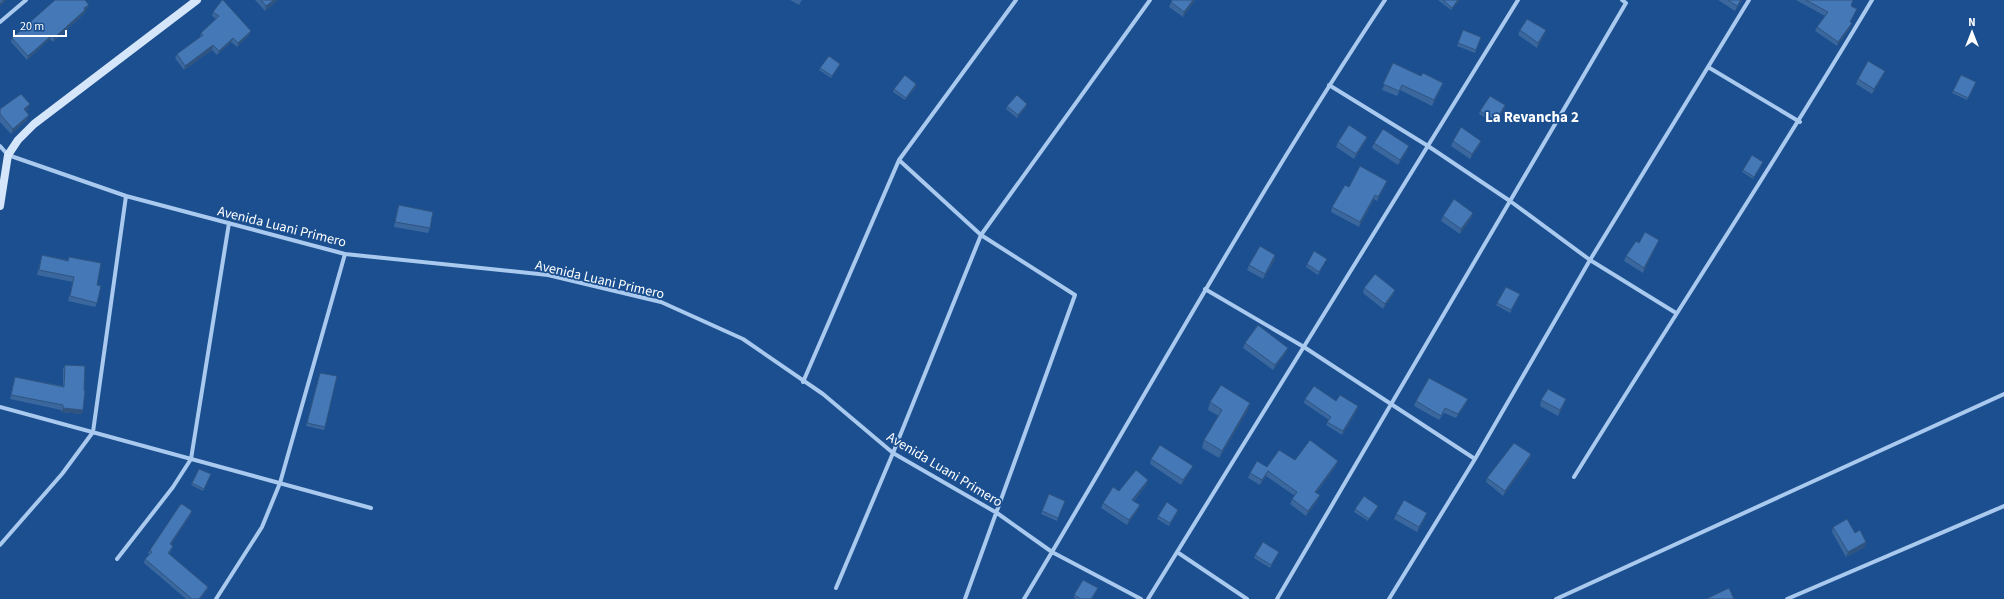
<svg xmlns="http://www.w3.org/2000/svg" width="2004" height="599" font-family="'Source Sans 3',sans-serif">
<rect width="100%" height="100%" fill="#1b4f8f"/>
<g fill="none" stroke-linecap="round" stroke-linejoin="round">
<path stroke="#a9c9ee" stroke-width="4" d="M0,22L26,0
M1708,67L1800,122
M1329,85L1428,146L1510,201L1590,260L1676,313
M0,146L8,155L126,196L345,254L548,275L661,302L743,339L823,394L893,453L997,513L1052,552L1141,599
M899,160L981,235L1075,295L965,599
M1205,289L1304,347L1475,459
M803,382L899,160L1016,0
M0,407L371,508
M1574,477C1673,317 1776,161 1872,0
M0,545L62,474L93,432L126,196
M1177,552L1247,599
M117,559L173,487L191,459L229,223
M836,588L893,453L981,235L1150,0
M216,599L262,527L280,483L345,254
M1024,599C1144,399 1256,194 1385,0
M1148,599L1518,0
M1277,599L1626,3L1622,0
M1389,599L1475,459L1590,260L1749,0
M1556,599L2004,394
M1787,599L2004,506"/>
<path stroke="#d6e6fa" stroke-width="8" d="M0,206L8,155L18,140L34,124L197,0"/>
</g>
<path fill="#3a679d" d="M255,0H278L265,11Z
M790,0H802L799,5Z
M1195,0L1183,17L1169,7L1171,2Z
M1438,0H1460L1451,10Z
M1718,0H1742L1735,11Z
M1796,0H1853L1851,6L1855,14L1850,22L1852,23L1850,28L1837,46L1815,31L1817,27L1825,16Z
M89,5L84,14L53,42L50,39L27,60L11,42L12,38Z
M213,12L251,31L249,35L237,47L231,42L217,55L212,50L184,70L175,58L177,54L200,37L201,33L216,19L212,16Z
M1463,30L1481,37L1475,53L1457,46Z
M1520,30H1546L1544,35L1537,48L1518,35Z
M1393,63L1441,88L1432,106L1400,90L1397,96L1382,90Z
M839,66L831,78L819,70L820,68Z
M1885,71L1883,76L1872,94L1856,84L1858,79Z
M1975,84L1967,100L1952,93L1953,91Z
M916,87L905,100L893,92L894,89Z
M1505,105V108L1495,123L1479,114L1480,111Z
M1007,106L1026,107L1017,118L1006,109Z
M0,109H28L26,111L27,120L11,134L0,122Z
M1367,137L1365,142L1354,159L1336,147L1338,142Z
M1453,141H1481L1479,146L1470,159L1451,146Z
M1374,143L1407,151L1398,165L1372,148Z
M1762,164L1753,179L1742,172L1743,170Z
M1387,181L1377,201L1374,199L1359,227L1331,212L1332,207L1349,187Z
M399,205L430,228L428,233L394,227L397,210Z
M1473,213L1471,218L1460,234L1441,221L1443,216Z
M1659,240L1657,244L1643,273L1624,261L1626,256Z
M42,255L68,260L69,257L97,285V303L95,307L68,301L73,282L37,275Z
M1275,255L1274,261L1263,279L1247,270L1249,265Z
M1327,259L1318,275L1306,267L1307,264Z
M1364,288L1395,290L1393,295L1383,309L1363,293Z
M1520,294L1510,313L1496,305L1497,303Z
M1245,343L1286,353L1273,370L1243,348Z
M65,365L82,414L61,412V410L10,399L14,381L15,377L63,386V369Z
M319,376L325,427L324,430L306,426Z
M1305,399L1336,401L1358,406L1357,410L1342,435L1326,425L1329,420L1304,403Z
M1566,399L1564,404L1558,416L1540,406L1541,400Z
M1416,401L1466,404L1456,418L1444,413L1439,420L1414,406Z
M1210,402L1248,410L1219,458L1202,448L1204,440L1219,416L1208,410Z
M1531,454L1530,458L1503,496L1486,482L1487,478Z
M1151,459L1191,470L1181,485L1150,464Z
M1295,460L1336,466L1316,493L1320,495L1318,500L1306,516L1290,504L1292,499L1295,496L1266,476L1260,485L1248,478L1250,473L1267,467Z
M211,474L203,491L191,485L192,483Z
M1148,480L1146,485L1134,501L1138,510L1127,525L1101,508L1103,503L1119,491Z
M1049,494L1065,501L1057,521L1041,514Z
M1378,506L1377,509L1368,521L1354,512L1355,509Z
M1178,510L1177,513L1169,526L1157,519L1158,516Z
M191,514L171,544L173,546L172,549L169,554L208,587L207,590L200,599H186L144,563L145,559L149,554L148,553L150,550Z
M1396,514L1425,518L1417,532L1394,519Z
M1833,527L1855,533L1866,542L1865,547L1846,557L1832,532Z
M1279,552L1270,568L1254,558L1255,555Z
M1097,590L1092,599H1076L1074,598V595Z"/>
<path fill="#305480" d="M4,0H7L0,6V4Z
M274,0H278L265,11L266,6Z
M1193,0H1195L1183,17L1184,12Z
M1458,0H1460L1451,10L1452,8Z
M1741,0H1742L1735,11L1737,6Z
M89,5L84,14L53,42L54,38L84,8Z
M1852,23L1850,28L1837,46L1838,42Z
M1546,30L1544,35L1537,48L1538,43Z
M251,31L249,35L237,47L238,43Z
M52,35L50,39L27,60L28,56Z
M233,38L231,42L217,55L219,51Z
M213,45L212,50L184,70L185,66Z
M1885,71L1883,76L1872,94L1874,89Z
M1443,83L1441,88L1432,106L1434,100Z
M916,84V87L905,100L906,98Z
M30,104L28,109L22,114L24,109Z
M1027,104L1026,107L1017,118L1018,115Z
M1505,105V108L1495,123L1496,121Z
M29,115L27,120L11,134L13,129Z
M1367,137L1365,142L1354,159L1356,154Z
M1481,141L1479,146L1470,159L1472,154Z
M1409,146L1407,151L1398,165L1400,160Z
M1387,181L1377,201L1378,197Z
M1375,195L1374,199L1359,227L1360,222Z
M1473,213L1471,218L1460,234L1461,229Z
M1659,240L1657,244L1643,273L1644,268Z
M1275,255L1274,261L1263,279L1265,274Z
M1395,290L1393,295L1383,309L1385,304Z
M1288,348L1286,353L1273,370L1275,365Z
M1468,399L1466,404L1456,418L1458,414Z
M1566,399L1564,404L1558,416L1560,410Z
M1250,403L1248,410L1219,458L1222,451Z
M1358,406L1357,410L1342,435L1343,431Z
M63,408L83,410L82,414L61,412Z
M1531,454L1530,458L1503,496L1505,491Z
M1338,461L1336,466L1313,497L1315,492Z
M1193,466L1191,470L1181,485L1183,480Z
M1268,471L1266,476L1260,485L1262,480Z
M1148,480L1146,485L1130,505L1132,500Z
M1320,495L1318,500L1306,516L1308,511Z
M1140,505L1138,510L1127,525L1129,520Z
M1378,506L1377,509L1368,521L1369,519Z
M1178,510L1177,513L1169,526L1170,523Z
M192,511L191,514L169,547L170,544Z
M1427,513L1425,518L1417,532L1419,527Z
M1866,542L1865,547L1846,557L1848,552Z
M208,587L207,590L200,599H199Z"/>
<path fill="#4478b7" stroke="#305480" d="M0,0H4L0,4Z
M55,0H85L89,5L84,8L85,10L54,38L52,35L28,56L12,38Z
M222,0H223L251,31L238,43L233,38L219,51L213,45L185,66L177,54L203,35L201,33L219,16L213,12Z
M261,0H274L266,6Z
M1172,0H1193L1184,12L1171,2Z
M1443,0H1458L1452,8Z
M1728,0H1741L1737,6Z
M1806,0H1853L1851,6L1857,9L1850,22L1852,23L1838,42L1817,27L1828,12Z
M1527,19L1546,30L1538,43L1520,30Z
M1463,30L1481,37L1476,50L1458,43Z
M829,56L840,64L832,76L820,68Z
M1868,61L1885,71L1874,89L1858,79Z
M1393,63L1421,76L1423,73L1443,83L1434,100L1402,85L1399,91L1383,84Z
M905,75L916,84L906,98L894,89Z
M1961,75L1976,82L1968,98L1953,91Z
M21,94L30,104L24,109L29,115L13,129L0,114V109Z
M1017,95L1027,104L1018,115L1007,106Z
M1490,96L1505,105L1496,121L1480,111Z
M1349,125L1367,137L1356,154L1338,142Z
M1461,127L1481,141L1472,154L1453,141Z
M1383,129L1409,146L1400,160L1374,143Z
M1752,155L1763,162L1754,177L1743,170Z
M1360,166L1387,181L1378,197L1375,195L1360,222L1332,207L1345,185L1349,187Z
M1454,199L1473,213L1461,229L1443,216Z
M399,205L433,212L430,228L395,222Z
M1645,232L1659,240L1644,268L1626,256L1636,241L1639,243Z
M1260,246L1275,255L1265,274L1249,265Z
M1314,251L1327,259L1319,272L1307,264Z
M42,255L68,261L69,257L101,263L97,285L101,286L97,303L70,296L74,277L39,270Z
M1375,274L1395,290L1385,304L1364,288Z
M1506,287L1520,294L1511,310L1497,303Z
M1258,325L1288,348L1275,365L1245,343Z
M65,365L85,366L84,390H85L83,410L63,408V405L11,395L15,377L64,387Z
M320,373L337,376L325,427L307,423Z
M1429,378L1468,399L1458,414L1445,408L1441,416L1416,401Z
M1221,385L1250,403L1222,451L1204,440L1222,410L1210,402Z
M1314,386L1336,401L1340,395L1358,406L1343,431L1327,422L1331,417L1305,399Z
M1548,389L1566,399L1560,410L1541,400Z
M1310,440L1338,461L1315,492L1320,495L1308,511L1292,499L1297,492L1268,471L1262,480L1250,473L1257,461L1267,467L1279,450L1295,460Z
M1514,443L1531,454L1505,491L1487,478Z
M1160,445L1193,466L1183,480L1151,459Z
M199,469L211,474L204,489L192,483Z
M1136,470L1148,480L1132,500L1140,505L1129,520L1103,503L1113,487L1119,491Z
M1049,494L1065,501L1058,518L1042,511Z
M1364,496L1378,506L1369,519L1355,509Z
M1404,500L1427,513L1419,527L1396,514Z
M1167,502L1178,510L1170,523L1158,516Z
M182,504L192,511L170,544L173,546L168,553L208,587L199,599H192L145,559L152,552L150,550L180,505Z
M1847,519L1855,533L1860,530L1866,542L1848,552L1833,527Z
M1263,542L1279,552L1271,565L1255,555Z
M1083,580L1098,588L1091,599H1081L1074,595Z
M1729,588L1734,599H1706Z"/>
<g text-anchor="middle" stroke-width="3.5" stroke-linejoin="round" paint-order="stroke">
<g font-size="14" fill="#fff" stroke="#1b4f8f">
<text transform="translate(282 226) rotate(14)" y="5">Avenida Luani Primero</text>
<text transform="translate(600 279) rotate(13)" y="5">Avenida Luani Primero</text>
<text transform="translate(945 469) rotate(31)" y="5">Avenida Luani Primero</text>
</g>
<g font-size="15" font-weight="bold" fill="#fff" stroke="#1b4f8f">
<text x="1532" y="122">La Revancha 2</text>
</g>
</g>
<g transform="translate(1972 32)" stroke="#1b4f8f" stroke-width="3" paint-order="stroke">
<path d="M0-3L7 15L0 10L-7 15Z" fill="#ffffff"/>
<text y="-6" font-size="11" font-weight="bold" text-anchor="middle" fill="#ffffff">N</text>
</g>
<path d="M14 30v6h52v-6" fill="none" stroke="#ffffff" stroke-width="2"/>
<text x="20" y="30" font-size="12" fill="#ffffff" stroke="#1b4f8f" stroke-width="3" paint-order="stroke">20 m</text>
</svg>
